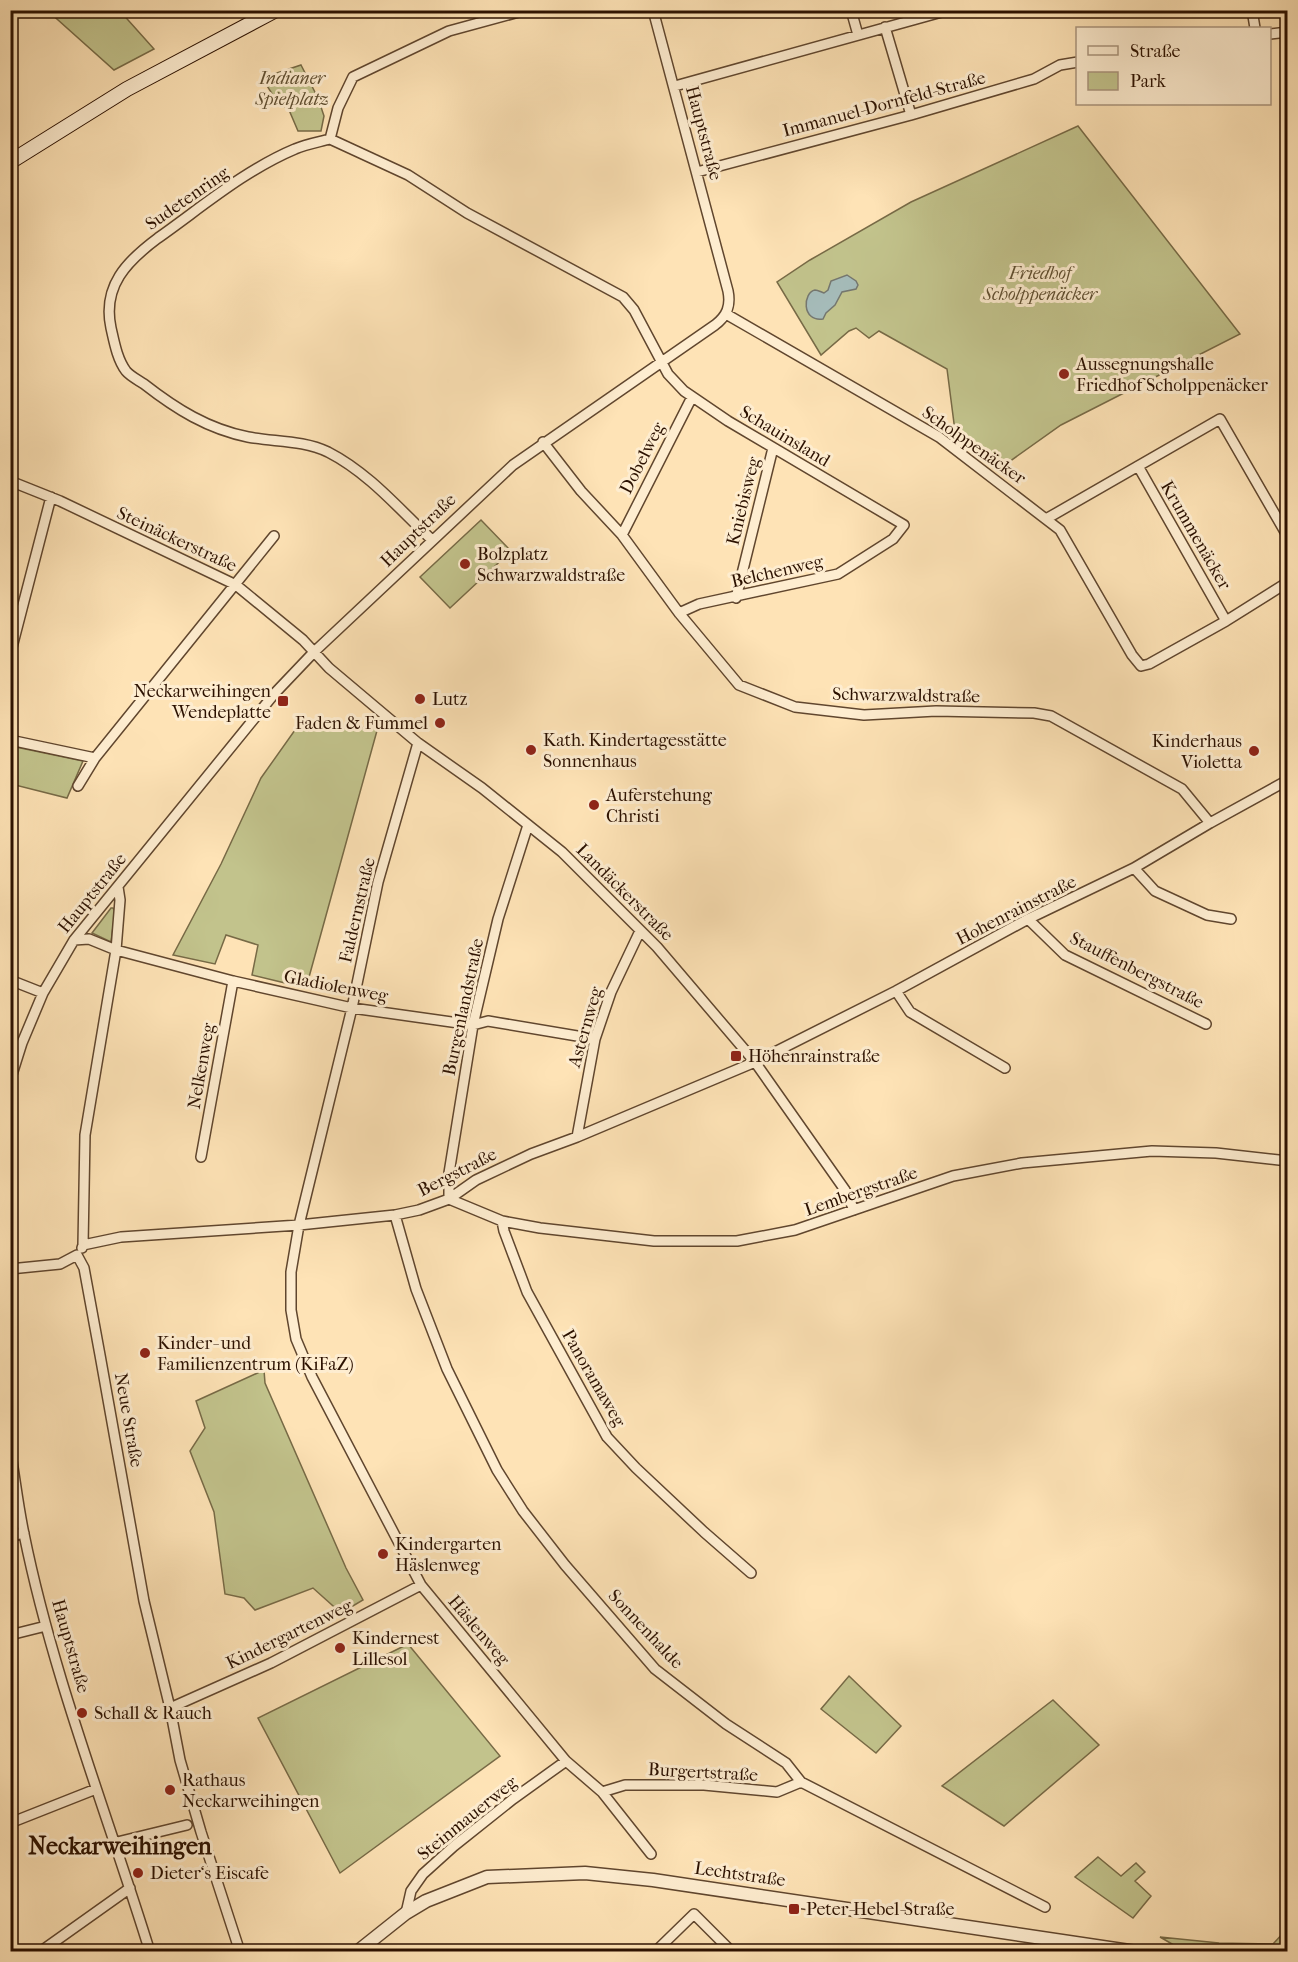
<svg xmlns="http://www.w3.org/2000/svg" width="1298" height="1962" font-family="'IM FELL French Canon',serif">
<rect width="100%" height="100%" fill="#fee3b6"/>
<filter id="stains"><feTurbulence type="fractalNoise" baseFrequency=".00333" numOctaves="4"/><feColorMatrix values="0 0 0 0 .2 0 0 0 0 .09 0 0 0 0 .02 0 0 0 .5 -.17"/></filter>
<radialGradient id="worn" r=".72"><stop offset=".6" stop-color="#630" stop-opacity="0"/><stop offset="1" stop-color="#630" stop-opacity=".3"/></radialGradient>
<path fill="#c2c38c" stroke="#776a46" stroke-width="1.5" d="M48,11H120L154,49L114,70Z
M301,65L318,98L324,116L321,131H298L289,110L276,100L262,78Z
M1078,126L1240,334L1061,425L999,469L955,431L947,369L879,331L869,338L856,328L849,331L821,355L777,282L810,260L911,202Z
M481,520L511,551L450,608L420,577Z
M378,727L306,988L252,975L258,945L226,935L215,964L173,955L221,864L261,778L295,730Z
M11,746L83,761L67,798L11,784Z
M111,908H113L115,911L111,942L92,933Z
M264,1370L265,1383L346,1568L363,1600L341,1613L313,1588L255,1610L244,1598L225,1594L214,1512L190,1451L205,1428L196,1401Z
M408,1644L500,1756L340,1873L258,1718Z
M849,1676L901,1726L876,1753L821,1709Z
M1053,1700L1099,1745L1004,1826L942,1786Z
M1098,1857L1121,1876L1136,1863L1145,1872L1135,1881L1151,1896L1133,1918L1075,1877Z
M1287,1929V1951H1184L1160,1937L1219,1943L1273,1944Z"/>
<path fill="#a5bbb9" stroke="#75776f" stroke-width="1.5" d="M847,275L856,281L858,285L856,289L842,292L835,305L826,313L823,319C801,322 803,292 815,290C818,290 821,292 824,293L828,290L831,281Z"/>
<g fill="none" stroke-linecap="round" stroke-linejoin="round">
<g stroke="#60462e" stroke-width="12">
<path id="minor" d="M851,10L858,35
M1252,10L1255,28
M885,27L911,115
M1270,34L1288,32
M675,86L949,10
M330,139L338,108L353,77L449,31L526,10
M697,172L911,115L1034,79L1060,65L1078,62
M726,314L939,437L1060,530L1132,655L1141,666L1149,664L1226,621L1288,582
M543,442L581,491L622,535L679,613L739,685L795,707L864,715L936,711L1034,713L1051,716L1182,789L1210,823
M1138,466L1226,621
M10,481L60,501L236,585L303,640L329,668L418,743L482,788L562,852L657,947L755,1062L845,1190L854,1210
M1046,519L1220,419L1288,537
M622,535L692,397
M432,540C399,509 369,473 328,452C303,440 275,442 248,437C208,429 176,409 144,384C138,380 130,376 126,371C117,359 114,341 111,328C102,286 127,261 158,238C202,207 245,170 295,149C306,144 319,142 330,139L408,175L467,213L623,297L634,310L668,374L684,391L728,421L904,525L893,539L838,574L699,604L679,613
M736,598L773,448
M10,655L51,497
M10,740L95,758
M418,743L378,882L352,1008L299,1225L291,1272V1310L296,1339L312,1377L421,1585L566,1761L602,1792L651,1854
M78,786L95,758L274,536
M1134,868L1155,891L1207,915L1231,919
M1028,919L1065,955L1206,1024
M74,940L89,939L116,950L233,981L352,1008L473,1025L488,1021L595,1039
M10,980L43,993
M896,991L910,1012L1005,1068
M10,1081L22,1043L43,993L74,940L275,693L314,652L513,465L715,325C727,316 731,306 728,291L653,10
M577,1137L595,1039L611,992L640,931
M201,1157L233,981
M449,1199L502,1221L540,1228L654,1241H737L795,1230L953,1176L1022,1163L1152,1151L1216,1153L1288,1161
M449,1199V1173L473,1025L498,919L528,825
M395,1215L416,1289L447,1369L497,1470L523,1511L565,1565L655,1669L726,1724L786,1763L801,1782L1045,1907
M502,1221L504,1231L527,1292L607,1437L636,1468L704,1532L751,1573
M83,1245L121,1237L299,1225L395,1215L419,1210L449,1199L476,1180L531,1154L577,1137L755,1062L896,991L1028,919L1134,868L1210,823L1288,780
M82,1248L83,1245L85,1135L116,950L120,900L118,887
M77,1255L84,1268L100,1355L144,1601L170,1708L180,1760L201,1832L240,1952
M10,1269L60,1264L77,1255
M10,1449C15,1477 18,1506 24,1534C53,1677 107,1813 150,1952
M10,1536L24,1533
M10,1635L46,1626
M170,1708L271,1663L421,1585
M602,1792L625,1785H704L777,1792L801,1782
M10,1823L96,1789
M113,1843L187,1825
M406,1913L411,1891L423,1874L454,1846L513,1799L566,1761
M871,1951V1952
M40,1952L130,1888
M655,1952L694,1914L732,1952"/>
</g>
<g stroke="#60462e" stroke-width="15">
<path id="tertiary" d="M357,1952L406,1913L426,1901L487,1877L585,1873L653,1880L1136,1952"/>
</g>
<g stroke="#2c1100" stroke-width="16">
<path id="secondary" d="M10,162L127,89L276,10"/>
</g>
<use href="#minor" stroke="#feedd0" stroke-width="9"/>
<use href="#tertiary" stroke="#feedd0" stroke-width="12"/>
<use href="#secondary" stroke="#feedd0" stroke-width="14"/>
</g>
<g fill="#8f2418" stroke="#feedd0" stroke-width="2">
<circle cx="1064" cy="374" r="6"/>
<circle cx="465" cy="564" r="6"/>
<circle cx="420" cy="699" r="6"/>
<rect x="277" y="695" width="12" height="12" rx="3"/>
<circle cx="440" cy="723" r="6"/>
<circle cx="531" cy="750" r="6"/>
<circle cx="1254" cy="751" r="6"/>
<circle cx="594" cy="805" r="6"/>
<rect x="730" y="1050" width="12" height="12" rx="3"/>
<circle cx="145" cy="1353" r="6"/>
<circle cx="383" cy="1554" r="6"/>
<circle cx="340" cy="1648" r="6"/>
<circle cx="82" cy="1713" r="6"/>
<circle cx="170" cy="1790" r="6"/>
<circle cx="138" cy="1873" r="6"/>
<rect x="788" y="1903" width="12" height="12" rx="3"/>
</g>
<g text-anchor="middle" stroke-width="6" stroke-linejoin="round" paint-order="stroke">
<g font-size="18" font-style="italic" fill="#604f31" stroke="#feedd0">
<text x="292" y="84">Indianer<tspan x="292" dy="21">Spielplatz</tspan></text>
<text x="1040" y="279">Friedhof<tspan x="1040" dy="21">Scholppenäcker</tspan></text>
</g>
<g font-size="18" fill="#2c1100" stroke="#feedd0">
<text transform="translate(884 104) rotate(-15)" y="6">Immanuel-Dornfeld-Straße</text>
<text transform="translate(704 133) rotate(75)" y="6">Hauptstraße</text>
<text transform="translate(187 198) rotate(-35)" y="6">Sudetenring</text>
<text transform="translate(785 436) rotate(31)" y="6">Schauinsland</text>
<text transform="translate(974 445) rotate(35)" y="6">Scholppenäcker</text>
<text transform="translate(642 458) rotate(-63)" y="6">Dobelweg</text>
<text transform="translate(743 501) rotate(-76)" y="6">Kniebisweg</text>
<text transform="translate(418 530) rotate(-44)" y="6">Hauptstraße</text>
<text transform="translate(1196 535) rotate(60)" y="6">Krummenäcker</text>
<text transform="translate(177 539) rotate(25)" y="6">Steinäckerstraße</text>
<text transform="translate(777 571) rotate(-13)" y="6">Belchenweg</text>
<text transform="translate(906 695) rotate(1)" y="6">Schwarzwaldstraße</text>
<text transform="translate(625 892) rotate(45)" y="6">Landäckerstraße</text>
<text transform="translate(92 893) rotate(-51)" y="6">Hauptstraße</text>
<text transform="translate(357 910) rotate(-77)" y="6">Faldernstraße</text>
<text transform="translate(1016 910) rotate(-27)" y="6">Hohenrainstraße</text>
<text transform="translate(1137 970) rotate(27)" y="6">Stauffenbergstraße</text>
<text transform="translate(336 986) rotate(11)" y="6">Gladiolenweg</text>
<text transform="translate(463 1007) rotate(-78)" y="6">Burgenlandstraße</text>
<text transform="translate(585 1027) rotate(-74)" y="6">Asternweg</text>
<text transform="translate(201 1066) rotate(-80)" y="6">Nelkenweg</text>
<text transform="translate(457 1172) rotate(-27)" y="6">Bergstraße</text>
<text transform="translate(861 1191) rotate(-19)" y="6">Lembergstraße</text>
<text transform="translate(594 1378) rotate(60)" y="6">Panoramaweg</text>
<text transform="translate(129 1420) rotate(80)" y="6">Neue Straße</text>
<text transform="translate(646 1629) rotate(47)" y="6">Sonnenhalde</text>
<text transform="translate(479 1630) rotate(50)" y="6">Häslenweg</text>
<text transform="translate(289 1634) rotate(-26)" y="6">Kindergartenweg</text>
<text transform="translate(71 1646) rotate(74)" y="6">Hauptstraße</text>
<text transform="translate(703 1772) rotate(3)" y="6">Burgertstraße</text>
<text transform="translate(467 1818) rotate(-39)" y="6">Steinmauerweg</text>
<text transform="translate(740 1874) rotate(8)" y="6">Lechtstraße</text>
</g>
<g font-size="18" fill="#2c1100" stroke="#feedd0" text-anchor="start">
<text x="1076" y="370">Aussegnungshalle<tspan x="1076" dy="21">Friedhof Scholppenäcker</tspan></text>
<text x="477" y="560">Bolzplatz<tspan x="477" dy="21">Schwarzwaldstraße</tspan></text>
<text x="271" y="697" text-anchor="end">Neckarweihingen<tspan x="271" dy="21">Wendeplatte</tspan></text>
<text x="432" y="705">Lutz</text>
<text x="428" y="729" text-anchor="end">Faden &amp; Fummel</text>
<text x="543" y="746">Kath. Kindertagesstätte<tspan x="543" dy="21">Sonnenhaus</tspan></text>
<text x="1242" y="747" text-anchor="end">Kinderhaus<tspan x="1242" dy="21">Violetta</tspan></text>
<text x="606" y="801">Auferstehung<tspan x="606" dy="21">Christi</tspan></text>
<text x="748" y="1062">Höhenrainstraße</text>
<text x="157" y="1349">Kinder- und<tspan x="157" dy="21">Familienzentrum (KiFaZ)</tspan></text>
<text x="395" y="1550">Kindergarten<tspan x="395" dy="21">Häslenweg</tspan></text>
<text x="352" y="1644">Kindernest<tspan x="352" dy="21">Lillesol</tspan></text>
<text x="94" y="1719">Schall &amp; Rauch</text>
<text x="182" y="1786">Rathaus<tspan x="182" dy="21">Neckarweihingen</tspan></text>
<text x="150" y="1879">Dieter‘s Eiscafe</text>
<text x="806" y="1915">Peter-Hebel-Straße</text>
</g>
<g font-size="24" font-weight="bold" fill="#2c1100" stroke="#feedd0">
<text x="120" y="1854">Neckarweihingen</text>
</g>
</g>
<rect width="1298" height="1962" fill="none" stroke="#fee3b6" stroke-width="36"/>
<rect x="12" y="12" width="1274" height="1938" fill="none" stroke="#2c1100" stroke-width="3"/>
<rect x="18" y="18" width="1262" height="1926" fill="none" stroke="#2c1100" stroke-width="1.5"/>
<rect x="1076" y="27" width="195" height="78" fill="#feedd0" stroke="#aa957d" stroke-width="1.5"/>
<rect x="1088" y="46" width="30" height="9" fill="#feedd0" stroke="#aa957d" stroke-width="1.5"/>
<text x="1130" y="57" font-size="18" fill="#2c1100">Straße</text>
<rect x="1088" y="72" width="30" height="18" fill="#c2c38c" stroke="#aa957d" stroke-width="1.5"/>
<text x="1130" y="87" font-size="18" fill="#2c1100">Park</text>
<rect width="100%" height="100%" filter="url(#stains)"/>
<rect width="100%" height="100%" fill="url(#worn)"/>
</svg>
